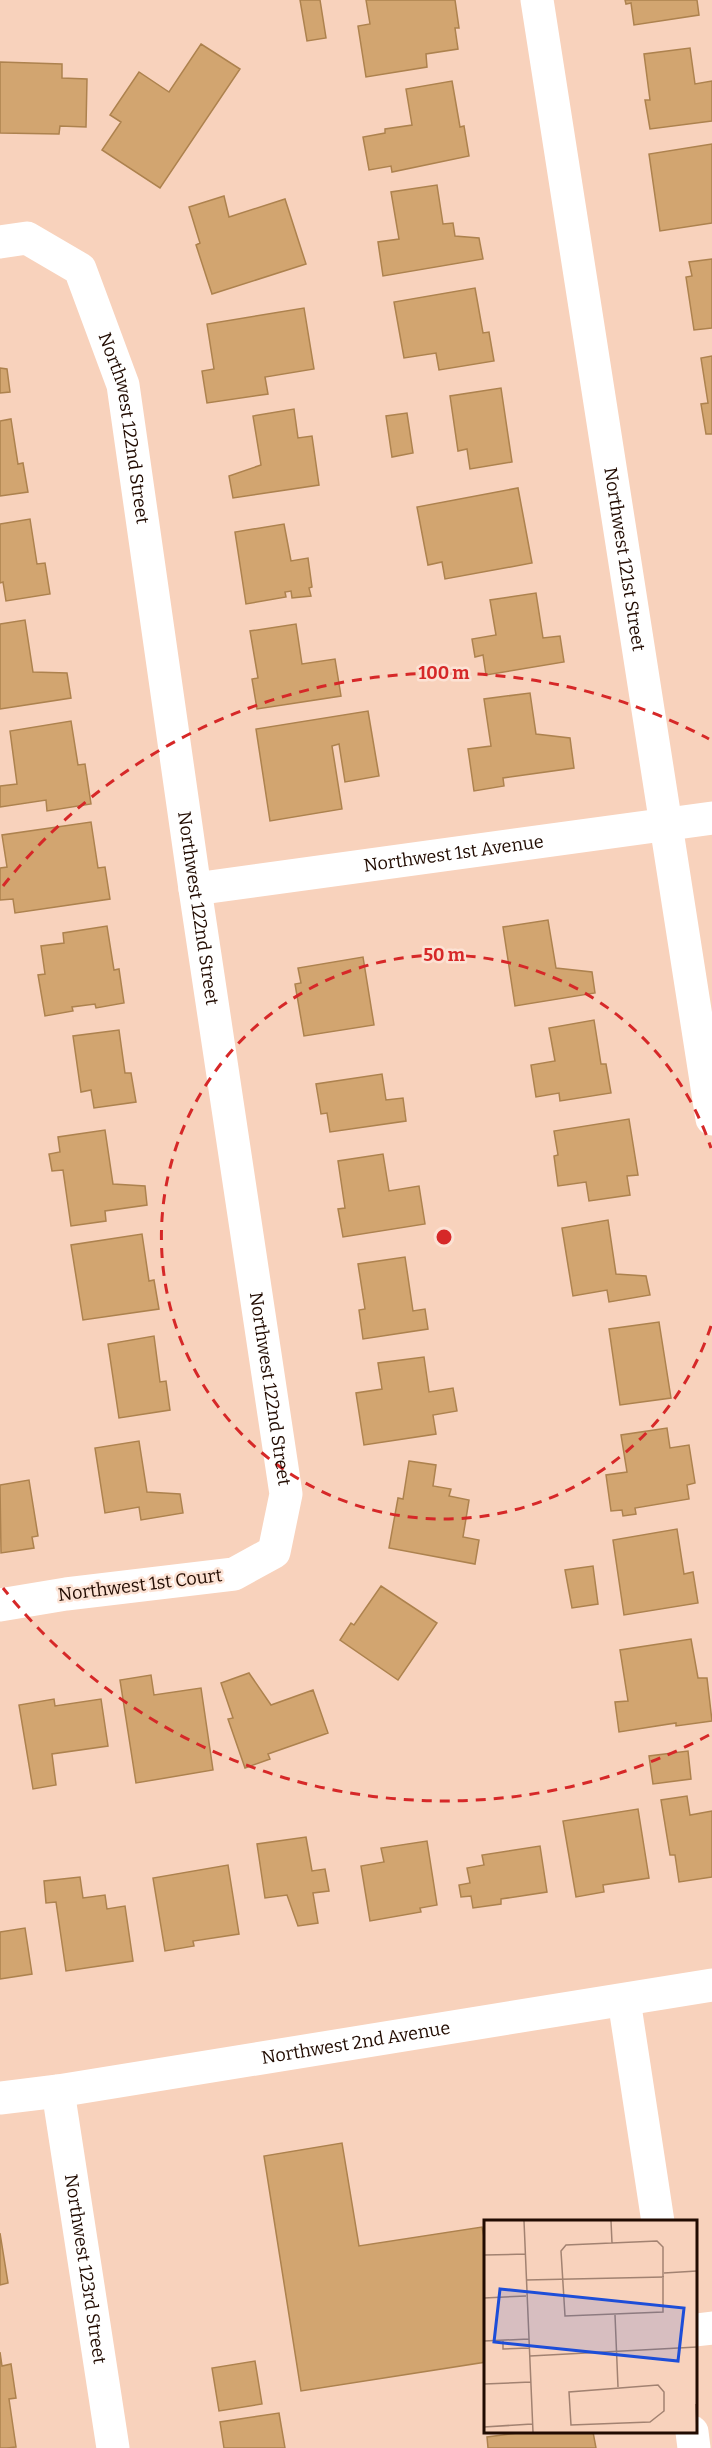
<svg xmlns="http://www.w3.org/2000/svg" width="712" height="2448" font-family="Bitter,serif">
<rect width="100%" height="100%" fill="#f8d2bc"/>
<path fill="#d2a570" stroke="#ad824e" stroke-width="1.5" d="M300,0H320L326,38L307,41Z
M366,0H455L459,28H455L458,49L426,54L427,67L366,77L358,26L370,24Z
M625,0H697L699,15L634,25L631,3L626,4Z
M201,44L240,69L160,188L102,150L121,122L110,115L139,72L169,92Z
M690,48L695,84L712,81V121L650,129L645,100H650L644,54Z
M0,62L62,64V78L87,79L86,127L60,126L59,134L0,133Z
M452,81L460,127L464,126L469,156L392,172L391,166L369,170L363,137L385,133V129L412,125L406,89Z
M712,144V223L660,231L649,154Z
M437,185L443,224L453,223L455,236L479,238L483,259L383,276L378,242L399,239L391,192Z
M224,196L229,217L285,199L306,264L212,294L196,245L200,243L189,207Z
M712,259V328L694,330L686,277L692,276L689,262Z
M475,288L483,333L489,332L494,361L439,370L436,353L404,358L394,302Z
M304,308L314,369L265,377L268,394L207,403L202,371L214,369L207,324Z
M712,356V434H706L701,404L708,403L701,358Z
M0,368L7,369L10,392L0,393Z
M501,388L512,462L470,469L467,449L458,451L450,396Z
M294,409L298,438L312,436L319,485L233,498L229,476L261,465L253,416Z
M407,413L413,453L392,457L386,416Z
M11,419L18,464L23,463L28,492L0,496V421Z
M518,488L532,563L445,579L442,562L428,565L417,507Z
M30,519L37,564L45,563L50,594L6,601L3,582L0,583V524Z
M284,524L291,561L308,558L312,587L309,588L311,596L292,598L291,591L285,592L286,597L246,604L235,532Z
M536,593L543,638L560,636L564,662L486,675L483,655L475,657L472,639L496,635L490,600Z
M25,620L33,672L67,673L71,698L0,709V624Z
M296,624L302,664L335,659L341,696L257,709L252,679L258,678L250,631Z
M530,693L536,734L570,738L574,768L503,778L504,786L474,791L468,749L491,746L484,699Z
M368,711L379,776L345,782L339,744L332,746L342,809L270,821L256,729Z
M71,721L78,765L85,764L91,804L47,811L46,800L0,807V786L17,784L10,731Z
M91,822L98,868L105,867L110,899L15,913L13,899L0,900V868L7,867L2,835Z
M548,920L556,968L592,972L595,993L515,1006L503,927Z
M107,926L114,970L119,969L124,1003L96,1008L95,1004L72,1007L73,1011L45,1016L38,975L45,974L41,946L64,943L63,933Z
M363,957L374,1025L304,1036L295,984L301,983L298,968Z
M594,1020L601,1064H606L611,1093L560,1101L559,1093L536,1097L531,1065L555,1061L549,1028Z
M119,1030L125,1073H131L136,1102L94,1108L91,1090L81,1092L73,1036Z
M382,1074L386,1100L403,1098L406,1121L330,1132L327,1113L321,1114L316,1084Z
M629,1119L638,1175L627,1176L630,1195L589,1201L586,1182L558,1186L554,1156L558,1155L554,1131Z
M105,1130L113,1184L145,1186L147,1205L105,1211L106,1221L71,1226L63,1170L52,1171L49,1154L60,1152L58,1137Z
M383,1154L389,1191L419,1186L425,1224L343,1237L338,1209L345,1208L338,1161Z
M608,1220L616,1274L646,1276L650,1295L609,1302L607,1290L573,1296L562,1228Z
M142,1234L149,1281L154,1280L159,1309L83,1320L71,1245Z
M405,1257L413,1311L425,1309L428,1329L363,1339L359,1310L365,1309L358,1264Z
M659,1322L671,1398L620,1405L609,1329Z
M154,1336L160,1382L166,1381L170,1410L119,1418L108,1344Z
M424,1357L429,1392L453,1388L457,1411L433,1415L436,1434L364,1445L356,1393L382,1389L378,1363Z
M667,1428L670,1448L689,1445L695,1483L687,1485L689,1499L635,1508L636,1514L623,1516L622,1510L611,1511L606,1475L627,1472L621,1435Z
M139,1441L147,1492L180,1494L183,1513L141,1520L139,1507L105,1513L95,1448Z
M409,1461L436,1465L433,1486L451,1489L449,1496L469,1500L463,1537L479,1540L475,1564L389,1548L398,1498L403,1499Z
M29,1480L38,1536L32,1537L34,1548L1,1553L0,1485Z
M677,1529L684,1574L693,1572L698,1603L624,1615L613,1540Z
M593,1566L598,1604L572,1608L565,1570Z
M381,1586L437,1623L398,1680L340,1640L351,1623L354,1625Z
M691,1639L698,1678H707L712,1721L676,1726V1723L619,1732L615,1702L628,1701L620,1650Z
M249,1673L271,1705L313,1690L328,1733L268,1754L270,1759L245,1768L228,1719L233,1718L221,1683Z
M151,1675L154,1695L201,1688L213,1770L136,1783L120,1680Z
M54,1699L55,1706L101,1699L108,1746L52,1754L56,1785L33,1789L19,1705Z
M688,1751L691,1779L653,1784L649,1756Z
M687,1796L690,1815L712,1811V1877L679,1882L675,1855H670L661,1800Z
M638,1809L649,1878L603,1885L604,1892L576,1897L563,1821Z
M306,1837L312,1871L325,1869L329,1891L313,1893L318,1923L298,1926L287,1895L265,1898L257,1844Z
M427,1841L437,1905L420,1908L421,1912L370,1921L361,1866L384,1862L381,1848Z
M540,1846L547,1892L501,1899V1904L473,1908L471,1896L461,1897L459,1885L470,1883L467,1868L484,1865L482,1855Z
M228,1865L239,1934L193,1941L194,1946L165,1951L153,1878Z
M80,1877L83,1898L105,1895L107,1909L125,1906L133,1961L66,1971L56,1902L46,1903L44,1881Z
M25,1928L32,1974L0,1979V1932Z
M342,2143L359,2246L482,2227L486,2247V2362L301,2391L264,2156Z
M0,2233L8,2283L0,2285Z
M0,2352L2,2366L11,2364L16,2398L9,2399L16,2447L7,2448H0Z
M255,2361L262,2404L219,2411L212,2368Z
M279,2413L285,2448H224L220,2422Z
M525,2432H593L596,2448H488L487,2437Z"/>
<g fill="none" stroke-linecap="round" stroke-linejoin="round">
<g stroke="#fff" stroke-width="33">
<path id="s1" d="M537,0L712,1119"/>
<path id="s2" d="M0,242L27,238L80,269L123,385L195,889L286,1494L274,1552L234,1574L66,1594L0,1605"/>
<path id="s3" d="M195,889L712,818"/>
<path d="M624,2000L658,2222"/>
<path id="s4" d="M58,2091L113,2448"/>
<path id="s5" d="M0,2098L58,2091L712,1985"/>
<path d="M696,2330L712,2328"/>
<path d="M692,2432L694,2448"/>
</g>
</g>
<g fill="none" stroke="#d62828" stroke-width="3" stroke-dasharray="10 8">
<path d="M711 1326A282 282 0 1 1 711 1148"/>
<path d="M709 1735A564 564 0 0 1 3 1588M3 886A564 564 0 0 1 709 739"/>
</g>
<g text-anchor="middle" stroke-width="5" stroke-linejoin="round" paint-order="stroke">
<g font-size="18" fill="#210b01" stroke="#fce2d4">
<text dy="6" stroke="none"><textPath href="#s2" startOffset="255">Northwest 122nd Street</textPath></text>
<text dy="6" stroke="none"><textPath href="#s1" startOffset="566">Northwest 121st Street</textPath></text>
<text dy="6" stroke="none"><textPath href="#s3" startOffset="261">Northwest 1st Avenue</textPath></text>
<text dy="6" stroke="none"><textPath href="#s2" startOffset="741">Northwest 122nd Street</textPath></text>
<text dy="6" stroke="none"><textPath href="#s2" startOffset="1227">Northwest 122nd Street</textPath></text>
<text transform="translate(140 1585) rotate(-7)" y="6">Northwest 1st Court</text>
<text dy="6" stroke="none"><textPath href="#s5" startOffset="360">Northwest 2nd Avenue</textPath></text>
<text dy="6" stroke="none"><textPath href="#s4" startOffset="180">Northwest 123rd Street</textPath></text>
</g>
</g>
<g transform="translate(484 2220)">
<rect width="213" height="213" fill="#f8d2bc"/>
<path fill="none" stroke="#a28271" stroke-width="1.5" d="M40,1L49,212M127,1L128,23M173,21L179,27V92L81,96L77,31L82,25ZM0,35L42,34M180,53L213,51M42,60L180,57M0,78L42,76M131,95L134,167M19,120V129L45,128M0,121L45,119M46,136L213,127M0,164L47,162M174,165L180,172V191L166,202L87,205L85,172ZM212,184L213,212M0,207L48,204"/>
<path fill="#1d4ed8" fill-opacity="0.15" stroke="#1d4ed8" stroke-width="3" d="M16,69L200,88L194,141L10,122Z"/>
<rect width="213" height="213" fill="none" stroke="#210b01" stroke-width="3"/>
</g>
<circle cx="444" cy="1237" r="9" fill="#d62828" stroke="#fce2d4" stroke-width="3"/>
<g font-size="18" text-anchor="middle" font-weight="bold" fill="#d62828" stroke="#fce2d4" stroke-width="5" stroke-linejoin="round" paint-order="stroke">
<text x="444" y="679">100 m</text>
<text x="444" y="961">50 m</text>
</g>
</svg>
